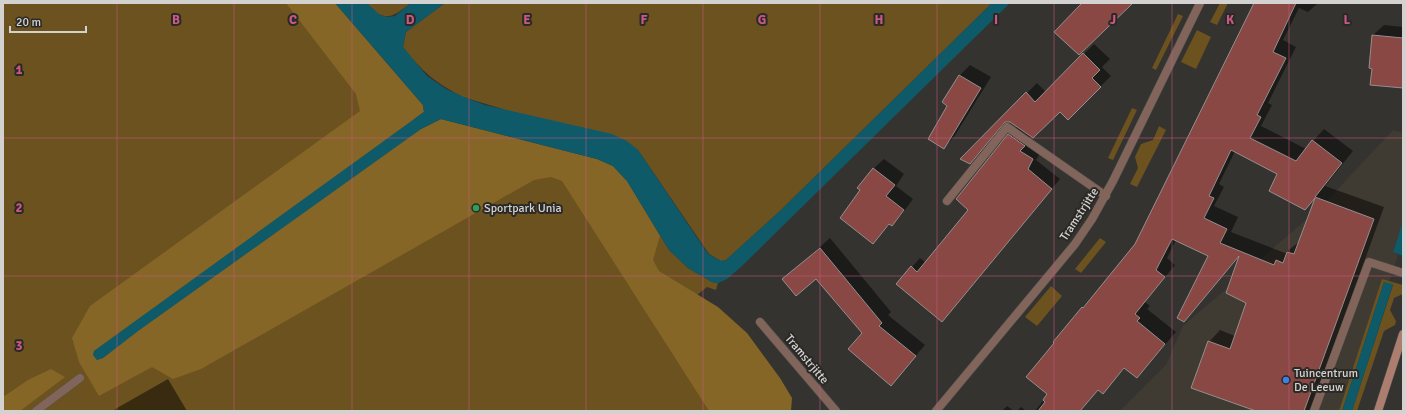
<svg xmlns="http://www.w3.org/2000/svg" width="1406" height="414" font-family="Signika,sans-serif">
<rect width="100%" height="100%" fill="#343330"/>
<path fill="#403b32" d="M1393,130L1403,133V221L1393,251L1398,255L1389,282H1384L1342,411H1120L1166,365L1183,326L1321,207Z"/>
<path fill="#6c521f" d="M3,3H335L421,129L627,181L669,250L688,268L712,282L718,283L716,290L707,287L697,295L775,411H3Z
M367,3H411C393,17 384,24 367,3Z
M445,3H992L780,211L726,260L721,261L709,254L638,150L463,97C437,84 421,71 403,47L406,32Z
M1220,3H1228L1217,25L1210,22Z
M1178,14L1183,16L1156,70L1152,68Z
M1197,30L1211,37L1196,69L1181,62Z
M1132,108L1137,110L1113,160L1108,158Z
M1159,126L1166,130L1137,187L1130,184L1138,168L1135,157L1141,144L1153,140Z
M1100,238L1106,242L1081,273L1075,269Z
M1382,279L1403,285V294L1394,298L1390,310L1396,321L1395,325L1384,331L1357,411H1352L1393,285L1384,282L1342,411H1339Z
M1051,286L1062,296L1037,326L1025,317Z"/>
<path fill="#856626" d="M286,3H335L423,105L424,112L94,351L93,355L97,360L103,358L138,331L421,129L441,119L597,159L613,166L627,181L660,236L653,260L659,271L718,307L747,333L780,378L792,398L791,411H709L562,181L551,177L534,180L201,369L173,379L152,367L99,396L79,362L72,338L90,306L360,111L356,94Z
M51,369L65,377L20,411H3V397L28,380Z"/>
<path fill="#0f5a69" d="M335,3H367L380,15L388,17L395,16L411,3H445L406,32L403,47L427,76L446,89L464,97L485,105L612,134L627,141L638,150L708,254L721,261L726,260L780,211L992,3H1010L742,266L727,279L718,283L712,282L688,268L669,250L627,181L613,166L597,159L441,119L421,129L138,331L103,358L97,360L93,355L94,351L424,112L423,105Z
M1403,221V256L1393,252Z
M1384,282L1393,284L1352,411H1342Z"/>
<path fill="#0007" fill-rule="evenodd" d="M1255,3H1318L1308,12L1299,8L1283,40L1296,47L1268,103L1272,105L1261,126L1306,149L1324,129L1353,151L1325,186L1384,207L1310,411H1259L1209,342L1220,330L1235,336L1247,302L1240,256L1183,321L1209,256L1176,240L1167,258L1175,265L1145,302L1150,306L1147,309L1176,332L1137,377L1126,367L1103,392L1099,389L1083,406L1074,411H1035L1049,394L1082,308L1094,296L1136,244ZM1235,151L1278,174L1305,209L1316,198L1300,241L1285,253L1231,232L1238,217L1214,206L1224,187L1219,184Z
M1384,25L1403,27V87L1373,68V35Z
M1094,44L1110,59L1102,67L1111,76L1068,119L1060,111L1028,142L1042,150L1036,160L1060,179L942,321L912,267L920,258L926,263L969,210L1009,135L1018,126L1010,122L1006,121L970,163L962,158L1037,83L1046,92Z
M970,65L991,77L954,137L944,147L949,106L944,102L960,75Z
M884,159L904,174L896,186L913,199L902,214L892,225L890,224L873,243L862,190L873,169Z
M830,238L891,312L888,315L925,345L891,384L863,333L817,278L784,279Z
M168,379L187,411H113L117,408Z
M1007,406L1014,411H1002Z
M1021,407L1026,411H1017Z"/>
<path fill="#894843" stroke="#938f8e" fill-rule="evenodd" d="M1082,3H1133L1079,55L1054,32Z
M1254,3H1296L1273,52L1286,58L1257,115L1261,117L1250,138L1296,161L1312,140L1342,163L1315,197L1374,219L1304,411H1256L1191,388L1208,341L1230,349L1246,303L1226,293L1239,256L1184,322L1177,318L1208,256L1172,239L1156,270L1165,277L1135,314L1140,318L1137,321L1165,344L1137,378L1124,368L1103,394L1098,390L1080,411H1038L1045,402L1043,400L1047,394L1026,377L1054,343L1053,342L1082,307L1083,308L1135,244ZM1231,150L1277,174L1269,191L1305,210L1315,198L1294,254L1287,252L1283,263L1276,260L1274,265L1220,243L1227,229L1204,218L1214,198L1209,196Z
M1372,35L1403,38V88L1370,85L1372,69L1369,68Z
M1083,53L1100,70L1092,78L1101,87L1068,120L1060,112L1033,138L1010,122H1005L970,164L960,159L1026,92L1035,102Z
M959,75L981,88L944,149L928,139L947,106L942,102Z
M1008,134L1025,146L1020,151L1033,159L1028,169L1052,189L942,322L896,284L911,266L917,272L968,210L956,199Z
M873,168L895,185L886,196L904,210L892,226L889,224L873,244L840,218L860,190L857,188Z
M820,248L882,323L879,326L916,356L891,386L848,349L862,333L816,279L796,296L782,279Z"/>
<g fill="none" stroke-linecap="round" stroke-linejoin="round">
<g stroke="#51504d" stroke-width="9">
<path id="service" d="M947,201L1007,127L1106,196
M1314,411L1369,262L1403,273"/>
</g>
<g stroke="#51504d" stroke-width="9">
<path id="minor" d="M760,322L836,411
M36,411L80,378
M936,411L1075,244L1092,219L1113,181L1200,3"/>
</g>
<g stroke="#51504d" stroke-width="9">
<path id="secondary" d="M1378,411L1403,334"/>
</g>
<use href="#service" stroke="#81645a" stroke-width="8"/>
<use href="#minor" stroke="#81645a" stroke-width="8"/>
<use href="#secondary" stroke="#ac7e70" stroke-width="8"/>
</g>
<path fill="none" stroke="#c85984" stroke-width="1" stroke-opacity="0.55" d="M117,3V411M234,3V411M352,3V411M469,3V411M586,3V411M703,3V411M820,3V411M937,3V411M1054,3V411M1172,3V411M1289,3V411M3,138H1403M3,276H1403"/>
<circle fill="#2e9e5b" stroke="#2a2926" stroke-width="1.5" cx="476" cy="208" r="4"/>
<circle fill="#3f7fe0" stroke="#2a2926" stroke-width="1.5" cx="1286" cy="380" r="4"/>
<g text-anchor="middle" stroke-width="4" stroke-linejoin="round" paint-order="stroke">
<g font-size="12" fill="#d3d2d0" stroke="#2a2926" text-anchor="start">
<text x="484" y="212">Sportpark Unia</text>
<text x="1294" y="377">Tuincentrum<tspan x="1294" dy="14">De Leeuw</tspan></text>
</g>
<g font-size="12" fill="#d3d2d0" stroke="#2a2926">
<text transform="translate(1079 214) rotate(-57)" y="4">Tramstrjitte</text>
<text transform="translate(807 359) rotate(50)" y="4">Tramstrjitte</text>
</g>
</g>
<g font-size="13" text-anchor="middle" font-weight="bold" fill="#c85984" stroke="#2a2926" stroke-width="4" stroke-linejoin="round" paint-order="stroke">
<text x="176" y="24">B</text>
<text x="293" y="24">C</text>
<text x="410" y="24">D</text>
<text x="527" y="24">E</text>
<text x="644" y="24">F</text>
<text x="762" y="24">G</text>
<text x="879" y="24">H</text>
<text x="996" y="24">I</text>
<text x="1113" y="24">J</text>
<text x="1230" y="24">K</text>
<text x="1347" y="24">L</text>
<text x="19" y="74">1</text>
<text x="19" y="212">2</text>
<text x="19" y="350">3</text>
</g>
<rect width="1406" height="414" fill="none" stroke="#d3d2d0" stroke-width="8"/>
<path d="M10 26v6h76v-6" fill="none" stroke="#d3d2d0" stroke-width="2"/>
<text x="16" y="26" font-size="12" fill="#d3d2d0" stroke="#2a2926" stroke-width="3" paint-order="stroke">20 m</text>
</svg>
